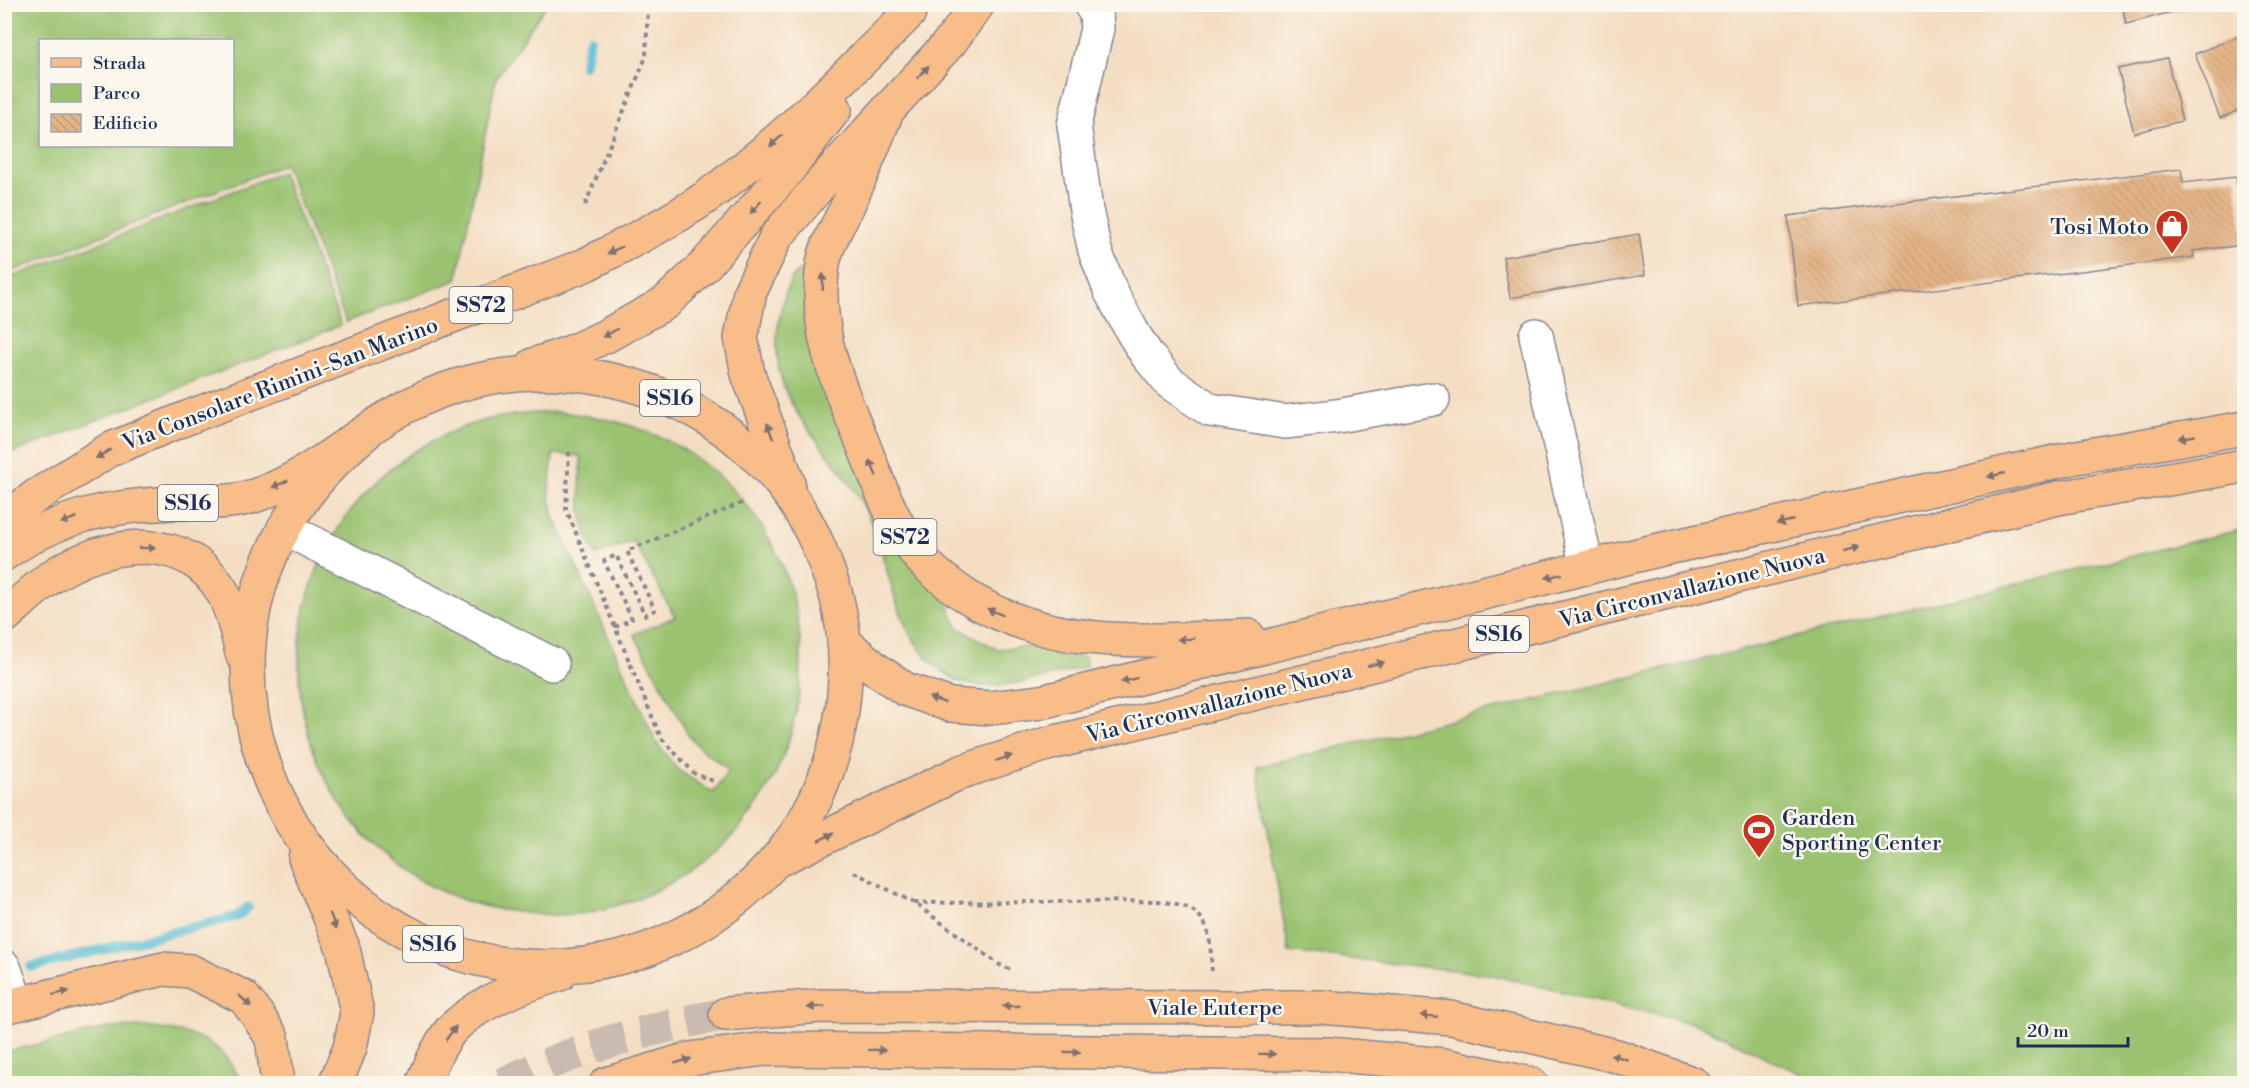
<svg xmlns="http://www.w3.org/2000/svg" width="2249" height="1088" font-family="'Libre Bodoni',serif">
<defs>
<pattern id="building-back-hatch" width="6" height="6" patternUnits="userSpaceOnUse" patternTransform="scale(1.5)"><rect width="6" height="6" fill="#e4b486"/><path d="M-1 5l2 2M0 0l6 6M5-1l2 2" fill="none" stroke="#c39b76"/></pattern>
</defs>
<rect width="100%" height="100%" fill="#fbf7ec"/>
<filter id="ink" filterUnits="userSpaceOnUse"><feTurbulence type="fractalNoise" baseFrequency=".0167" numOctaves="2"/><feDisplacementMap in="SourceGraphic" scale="12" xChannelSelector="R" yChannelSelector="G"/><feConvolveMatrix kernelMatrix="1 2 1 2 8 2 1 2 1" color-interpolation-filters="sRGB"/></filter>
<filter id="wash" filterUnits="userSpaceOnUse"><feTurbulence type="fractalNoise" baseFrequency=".008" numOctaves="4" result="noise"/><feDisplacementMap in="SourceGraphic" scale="24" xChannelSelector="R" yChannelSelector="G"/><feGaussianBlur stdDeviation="1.35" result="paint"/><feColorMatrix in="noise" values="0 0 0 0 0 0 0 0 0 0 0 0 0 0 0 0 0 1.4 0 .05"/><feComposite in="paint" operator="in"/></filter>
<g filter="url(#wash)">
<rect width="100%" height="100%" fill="#f4dec3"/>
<path fill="#9ac26f" stroke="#5a7866" stroke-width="1.5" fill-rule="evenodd" d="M5,4H545V7L496,78L457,280L346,322L285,164L5,274ZM232,40V146H40V40Z
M282,172L341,325L5,456V280Z
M802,269L806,273L958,628L997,649L1031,646L1085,658L1086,667C1051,675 996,694 961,682C955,681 950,676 945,673C890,636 893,563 865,509C826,434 757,405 782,307C786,292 788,277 802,269Z
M557,412C605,416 651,427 692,455C850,563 833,803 661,888C629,904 590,916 554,915C514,914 475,907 439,890C292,819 255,630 355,505C388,464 435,433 486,420C510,414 533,413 557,412ZM553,454L581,456C580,490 577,525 596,555L633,541L675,617L634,634L689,736L702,750L729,770L713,793L678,770L656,742L554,517L549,492Z
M2244,529V1083H1820L1699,1025L1488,974L1289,952L1257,767Z
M145,1027C171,1030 201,1032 221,1052C230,1060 236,1073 242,1083H5V1052L108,1028Z"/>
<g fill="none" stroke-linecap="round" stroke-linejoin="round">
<path stroke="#53bbd0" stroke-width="10" d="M584,65L590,39
M31,967L238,916L248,907"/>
</g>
<g id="blocks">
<path fill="url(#building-back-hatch)" d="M2122,4H2198V5L2126,24Z
M2244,34V108L2220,118L2195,54Z
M2167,58L2182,121L2134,133L2118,69Z
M2181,169L2183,183L2236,177L2244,245L2193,251L2194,257L1798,306L1788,216Z
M1639,234L1645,275L1510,298L1503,257Z"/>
</g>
</g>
<g filter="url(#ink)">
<use href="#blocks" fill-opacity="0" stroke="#888690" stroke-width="1.5"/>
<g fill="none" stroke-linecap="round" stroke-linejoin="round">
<path stroke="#c9bbaf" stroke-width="33" stroke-dasharray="33 16" stroke-linecap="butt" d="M503,1084C574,1049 648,1028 726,1014"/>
<g stroke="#888690" stroke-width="36">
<path id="minor" d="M1090,4L1096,13L1097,29L1074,125L1086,210L1095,251L1111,292L1133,333L1147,355L1169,382L1210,410L1285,422L1337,416L1433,399
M1536,335L1587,568
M284,528L552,664
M4,967L17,1004"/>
</g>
<g stroke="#888690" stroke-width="36">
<path id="major" d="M888,109C875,142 862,174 848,205C839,223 826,245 823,264C814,329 836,380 861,439C876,476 889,516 913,549C926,567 945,581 963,594C1050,651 1150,641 1248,636
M533,365L571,352L606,336L665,303L705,265L784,175L835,109
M788,482L748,374L741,338L750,292L776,237L830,173L951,41L978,4
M4,520L36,496L109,450L189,417L585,265C626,244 667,224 705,198C780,144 844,78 909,13
M4,554C60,515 109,506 175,503C201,502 229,504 254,496C313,477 357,431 411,404C565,327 766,397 825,563C829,574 833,585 836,595C857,675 841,767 795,835C754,895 693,938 622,957C552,975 477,968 412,935C265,860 202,674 285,527C306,490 333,460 366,433
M4,617C24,600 43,580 66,568C118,541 187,533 222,591C233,610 237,635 243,656
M844,642L877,670L905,689L950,705L990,708L1041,702L1654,551L2077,457L2244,428
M305,858L343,948L357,1012L350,1048L335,1084
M778,860L961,772L1047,744L2058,498L2244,466
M4,1007L163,969L190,971L243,997L256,1013L272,1038L278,1084
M726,1014L821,1006L1321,1007L1451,1018L1617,1056L1694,1084
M423,1084C430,1066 441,1039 455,1026C484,999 523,986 560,974
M606,1084L689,1059L766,1049L1329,1054L1444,1065L1531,1084"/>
</g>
<path stroke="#888690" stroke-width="4" stroke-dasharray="4.5 4.5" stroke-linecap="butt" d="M585,205L646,57L648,4
M569,452L566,509L661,738L695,774L713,781
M615,627L632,619L604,561L616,555L645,615L655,610L627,551L744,502
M854,872L914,903L1000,965L1011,970
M914,903L1159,901C1169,903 1183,904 1192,910C1213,922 1210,952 1212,972"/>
<use href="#minor" stroke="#fff" stroke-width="33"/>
<use href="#major" stroke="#f8bd89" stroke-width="33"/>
</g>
<defs><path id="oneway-solid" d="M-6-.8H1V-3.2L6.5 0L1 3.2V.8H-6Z" transform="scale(1.5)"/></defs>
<g fill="#7e6f71">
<use href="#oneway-solid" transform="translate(923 72) rotate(-47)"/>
<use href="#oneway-solid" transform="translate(776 141) rotate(138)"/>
<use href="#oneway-solid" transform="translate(756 207) rotate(131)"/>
<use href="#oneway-solid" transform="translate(615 250) rotate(154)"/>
<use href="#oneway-solid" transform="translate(823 282) rotate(-88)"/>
<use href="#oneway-solid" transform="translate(610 333) rotate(152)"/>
<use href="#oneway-solid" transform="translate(770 431) rotate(-110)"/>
<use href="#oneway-solid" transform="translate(2187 437) rotate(170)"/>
<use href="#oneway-solid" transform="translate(103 454) rotate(149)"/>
<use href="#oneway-solid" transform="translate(873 468) rotate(-113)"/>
<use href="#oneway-solid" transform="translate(1996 475) rotate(167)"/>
<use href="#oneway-solid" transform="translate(280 484) rotate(156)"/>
<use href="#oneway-solid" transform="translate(69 520) rotate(159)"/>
<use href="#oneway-solid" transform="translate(1785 522) rotate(167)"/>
<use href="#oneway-solid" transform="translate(147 548) rotate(1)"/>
<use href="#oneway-solid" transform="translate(1851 549) rotate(-14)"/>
<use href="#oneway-solid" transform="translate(1554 576) rotate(166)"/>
<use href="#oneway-solid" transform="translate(995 612) rotate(-157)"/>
<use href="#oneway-solid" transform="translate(1186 639) rotate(177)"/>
<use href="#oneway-solid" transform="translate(1376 664) rotate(-14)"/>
<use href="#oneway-solid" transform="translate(1129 680) rotate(166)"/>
<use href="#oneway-solid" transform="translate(937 700) rotate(-161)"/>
<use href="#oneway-solid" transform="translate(1004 758) rotate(-18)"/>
<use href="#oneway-solid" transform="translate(826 837) rotate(-26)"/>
<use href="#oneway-solid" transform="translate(333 921) rotate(68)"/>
<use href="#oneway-solid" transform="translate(61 993) rotate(-14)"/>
<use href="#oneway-solid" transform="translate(245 1001) rotate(44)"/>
<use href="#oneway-solid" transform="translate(1011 1006) rotate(-180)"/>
<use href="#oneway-solid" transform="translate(816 1007) rotate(176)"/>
<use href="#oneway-solid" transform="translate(1429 1016) rotate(-175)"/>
<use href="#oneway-solid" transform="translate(451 1033) rotate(-54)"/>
<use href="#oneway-solid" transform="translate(877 1050) rotate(1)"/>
<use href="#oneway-solid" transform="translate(1072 1052) rotate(1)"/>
<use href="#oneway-solid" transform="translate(1267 1054) rotate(1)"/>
<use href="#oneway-solid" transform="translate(1619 1057) rotate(-163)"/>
<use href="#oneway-solid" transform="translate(683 1061) rotate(-15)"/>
</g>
</g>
<defs>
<g id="shop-pin" transform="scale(1.725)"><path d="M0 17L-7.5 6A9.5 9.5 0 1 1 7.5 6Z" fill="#c8321e" stroke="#fbf7ec"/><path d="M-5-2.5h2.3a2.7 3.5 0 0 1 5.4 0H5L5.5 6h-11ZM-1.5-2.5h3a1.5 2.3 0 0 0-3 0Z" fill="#fff"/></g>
<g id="stadium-pin" transform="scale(1.725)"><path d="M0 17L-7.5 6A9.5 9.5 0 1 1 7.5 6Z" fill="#c8321e" stroke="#fbf7ec"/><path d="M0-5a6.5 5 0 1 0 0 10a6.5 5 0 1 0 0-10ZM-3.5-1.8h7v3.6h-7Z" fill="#fff"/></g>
</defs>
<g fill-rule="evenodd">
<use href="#shop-pin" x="2172" y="226"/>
<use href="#stadium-pin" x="1759" y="830"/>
</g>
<g text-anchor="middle" stroke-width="5" stroke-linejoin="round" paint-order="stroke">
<g fill="#fbf7ec" stroke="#5e6b89" stroke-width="1.5">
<rect x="449.5" y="287" width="63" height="36" rx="4.5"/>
<rect x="640" y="380" width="60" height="36" rx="4.5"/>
<rect x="158" y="485" width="60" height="36" rx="4.5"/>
<rect x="873.5" y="519" width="63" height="36" rx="4.5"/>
<rect x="1469" y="616" width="60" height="36" rx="4.5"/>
<rect x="403" y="926" width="60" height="36" rx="4.5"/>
</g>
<g font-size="21" font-weight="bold" fill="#1b2f5e">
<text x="481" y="312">SS72</text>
<text x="670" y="405">SS16</text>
<text x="188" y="510">SS16</text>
<text x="905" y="544">SS72</text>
<text x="1499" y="641">SS16</text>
<text x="433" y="951">SS16</text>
</g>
<g font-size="22" fill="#1b2f5e" stroke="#fbf7ec" text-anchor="end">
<text x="2149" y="234">Tosi Moto</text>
<text x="1782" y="825" text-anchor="start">Garden<tspan x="1782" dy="25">Sporting Center</tspan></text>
</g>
<g font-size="22" fill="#1b2f5e" stroke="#fbf7ec">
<text transform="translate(280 383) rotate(-21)" y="8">Via Consolare Rimini-San Marino</text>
<text transform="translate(1692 587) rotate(-14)" y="8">Via Circonvallazione Nuova</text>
<text transform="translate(1219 702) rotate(-14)" y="8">Via Circonvallazione Nuova</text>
<text x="1215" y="1015">Viale Euterpe</text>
</g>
</g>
<rect width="2249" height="1088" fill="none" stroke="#fbf7ec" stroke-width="24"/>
<rect x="39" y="39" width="195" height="108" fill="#fbf7ec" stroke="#a1a7b3" stroke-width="1.5"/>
<rect x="51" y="58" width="30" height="9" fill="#f8bd89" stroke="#a1a7b3" stroke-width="1.5"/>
<text x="93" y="69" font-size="18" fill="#1b2f5e">Strada</text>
<rect x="51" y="84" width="30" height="18" fill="#9ac26f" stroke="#a1a7b3" stroke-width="1.5"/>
<text x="93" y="99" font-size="18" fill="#1b2f5e">Parco</text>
<rect x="51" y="114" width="30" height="18" fill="url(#building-back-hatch)" stroke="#a1a7b3" stroke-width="1.5"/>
<text x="93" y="129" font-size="18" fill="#1b2f5e">Edificio</text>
<path d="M2018 1037v9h110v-9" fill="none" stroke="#1b2f5e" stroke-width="3"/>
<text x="2027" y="1037" font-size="18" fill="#1b2f5e" stroke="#fbf7ec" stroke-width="4.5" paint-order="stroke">20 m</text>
</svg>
